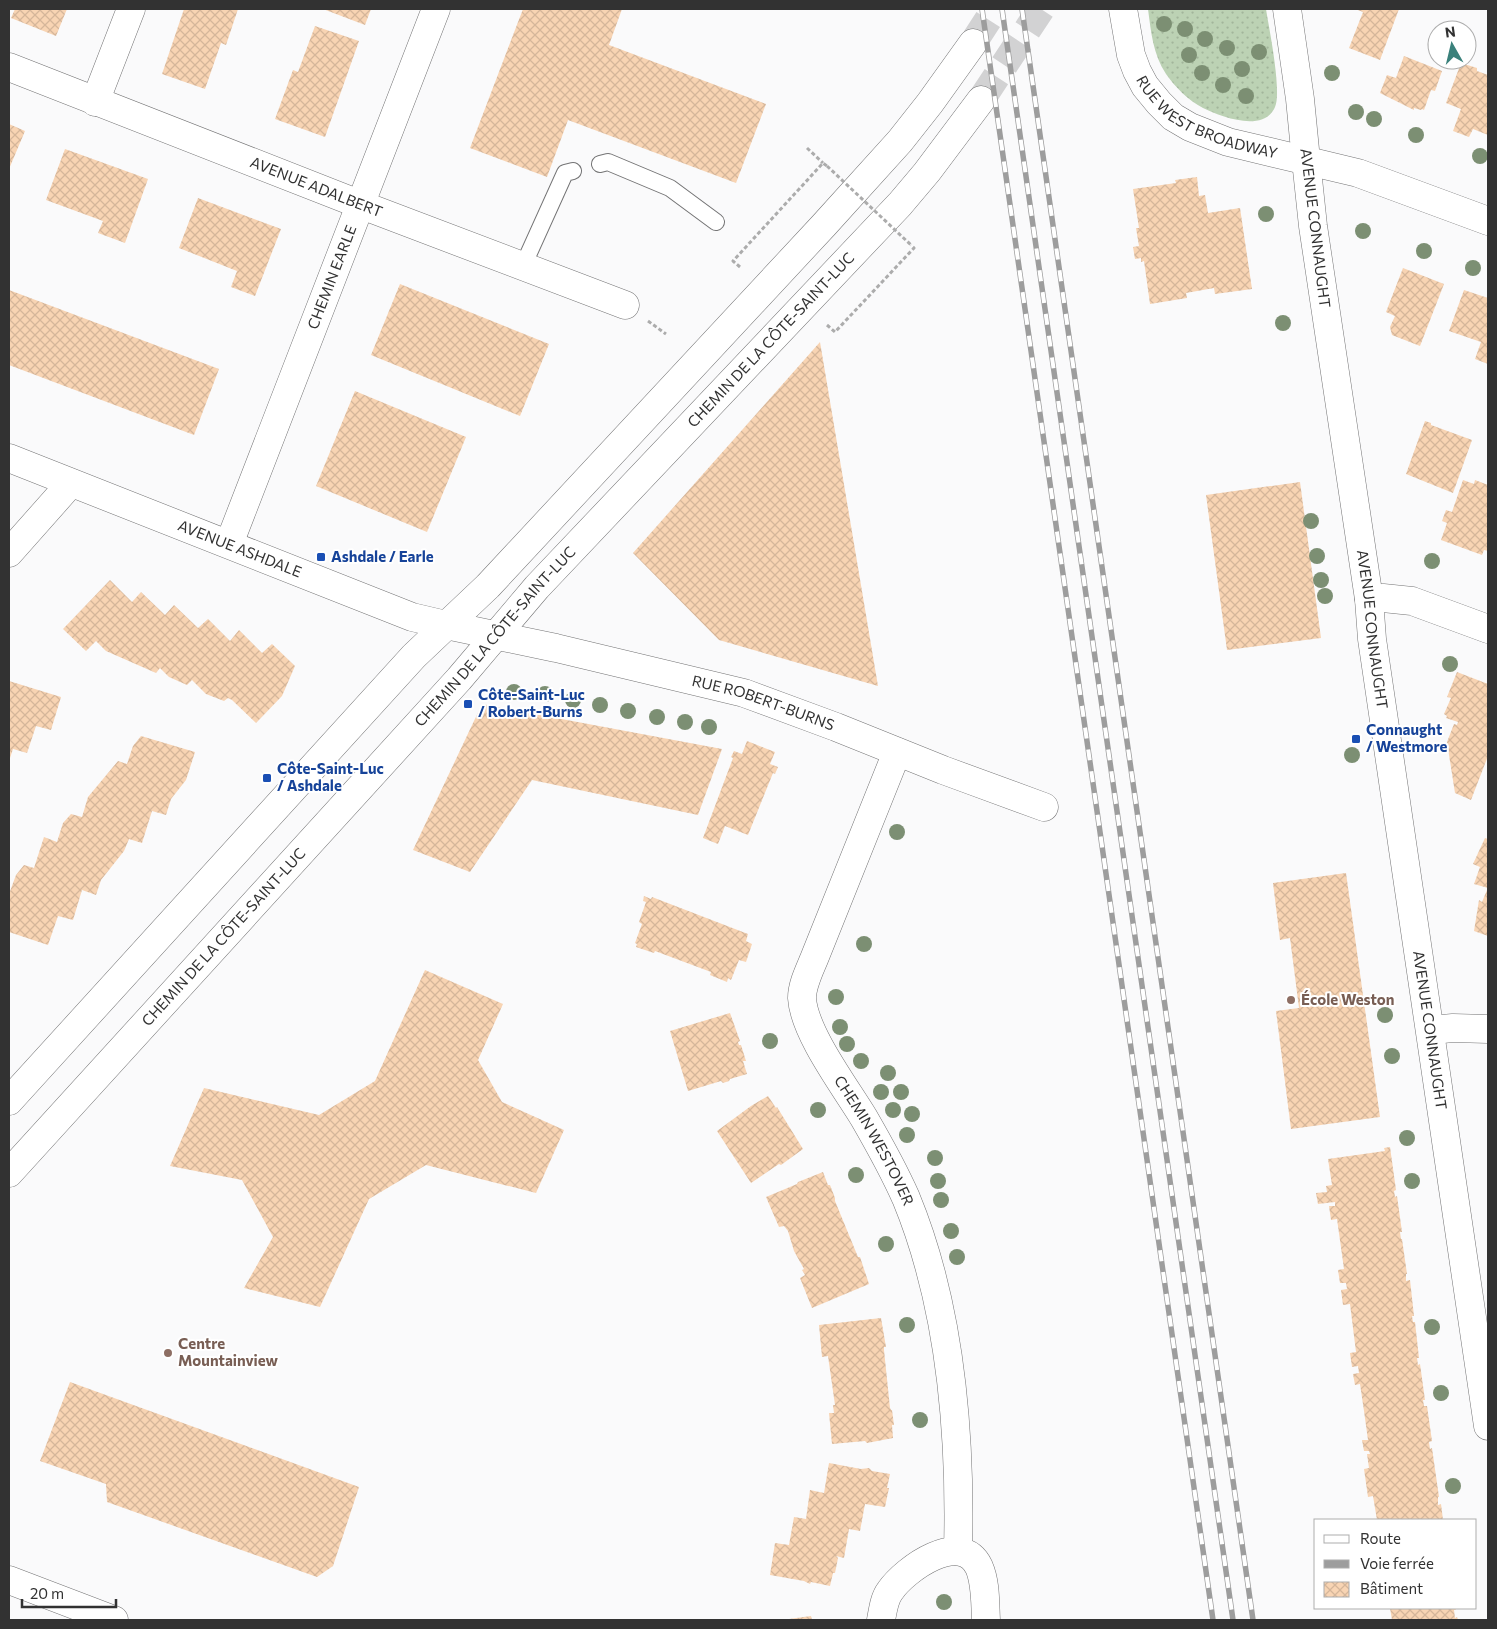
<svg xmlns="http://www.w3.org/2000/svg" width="1497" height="1629" font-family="Commissioner,sans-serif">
<defs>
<pattern id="grass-dots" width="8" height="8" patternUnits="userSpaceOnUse" patternTransform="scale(1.25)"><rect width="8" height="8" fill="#bcd2b4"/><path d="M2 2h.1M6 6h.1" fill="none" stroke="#a2b59b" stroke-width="1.8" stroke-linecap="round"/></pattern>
<pattern id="building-cross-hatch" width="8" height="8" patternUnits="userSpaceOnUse" patternTransform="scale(1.25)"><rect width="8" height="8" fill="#f8d4b3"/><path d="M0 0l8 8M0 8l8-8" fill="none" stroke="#d5b69a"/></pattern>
</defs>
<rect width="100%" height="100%" fill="#fafafb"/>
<path fill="url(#grass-dots)" d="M1148,9H1266C1269,28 1282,92 1275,107C1264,133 1221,117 1203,108C1188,100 1175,87 1166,74C1153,54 1151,32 1148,9Z"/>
<path fill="url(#building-cross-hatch)" d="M15,9H67L56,36L11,18Z
M184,9H238L226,45L221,43L205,89L162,74Z
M323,9H371L365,25Z
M523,9H622L609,45L766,104L736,183L568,120L547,177L470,148Z
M1355,9H1399L1380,60L1349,48L1363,12Z
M315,26L359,41L325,137L275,119L293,70L298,72Z
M1404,56L1442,71L1435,91L1431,90L1424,110L1422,109L1421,110L1414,108V110L1380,93L1387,75L1396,78Z
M1461,63L1477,68V71L1488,75V135L1473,129L1469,137L1453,131L1461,109L1446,103Z
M9,124L25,131L9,169Z
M65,149L148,179L125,243L98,233L103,221L46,200Z
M1197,177L1199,196L1205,195L1208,213L1240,208L1252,289L1215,294L1214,288L1186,293L1187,298L1150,304L1144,261L1141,262V258L1135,259L1133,247L1139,246L1136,228H1139L1133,189L1176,183L1175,180Z
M198,198L281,229L255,296L231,287L237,271L179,248Z
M1403,268L1444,284L1420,346L1392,335L1390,327L1395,316L1386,312Z
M400,284L549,344L520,416L371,355Z
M9,290L219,369L194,435L9,365Z
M1464,290L1488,298V364L1475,359L1481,342L1449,331Z
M820,342L878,686L719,640L633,553Z
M355,391L466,437L427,532L316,486Z
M1425,421L1431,423V425L1472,440L1453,493L1406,474Z
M1463,480L1474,484L1475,480L1488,485V551L1484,550L1482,555L1441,540L1447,523L1442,521L1446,510L1452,512Z
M1300,482L1321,638L1227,650L1206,495Z
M110,580L132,602L141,592L165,615L174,605L198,628L208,619L230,641L239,630L262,653L272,644L295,666L282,696L256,723L232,700L228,698L224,701L206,694L192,680L187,685L169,677L160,668L156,673L106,651L96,641L86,651L63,629Z
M1457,672L1488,684V756L1471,800L1455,793L1447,742L1454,724L1457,725L1458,722L1446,718L1447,716L1444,714L1451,698L1447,697Z
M9,681L61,697L51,730L36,726L27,753L13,749L9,761Z
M482,704L722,749L698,815L532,780L470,872L413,850Z
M141,736L195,752L186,780L171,799L166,815L152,811L142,843L129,839L124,851L101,880L96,895L82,890L73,920L58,916L48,945L9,932V894L16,875L24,865L34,868L44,837L57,842L63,823L71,814L82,817L88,797L118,761L127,764L133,746Z
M747,741L775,752L770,764L778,767L775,774L773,773L748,835L725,826L718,844L703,838L733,758L731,757L734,751L742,754Z
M1485,838L1488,839V888L1474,884L1480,867L1473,864Z
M1346,873L1380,1117L1291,1129L1276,1011L1299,1008L1290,938L1280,940L1273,883Z
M1487,890H1488V936L1474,931L1479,900L1482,902Z
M644,896L651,899L652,897L748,934L746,941L752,944L746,962L739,960L731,980L728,978L727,982L710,975L711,972L655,951L654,953L636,947L637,944L635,943L642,924L639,922L646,902L643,901Z
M425,970L503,1004L478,1060L502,1102L564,1130L536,1193L426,1165L369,1199L320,1307L244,1288L273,1237L242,1180L170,1166L204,1088L319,1115L375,1081Z
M730,1013L740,1041L738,1042L739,1045H741L746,1061H743L747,1074L730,1079L729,1081L723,1083L721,1081L688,1091L670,1031Z
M768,1096L776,1108L777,1107L803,1149L781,1165L779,1164L751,1183L717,1131L751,1106Z
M1390,1147L1396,1190L1394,1191L1395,1197L1397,1196L1402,1232H1400L1401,1239H1402L1407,1274H1406V1281L1410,1280L1414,1316H1412L1413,1322H1415L1419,1358H1417L1418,1365L1420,1364L1425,1400H1423L1424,1406H1427L1432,1441L1429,1442L1430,1449L1432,1448L1439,1497H1438V1505L1441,1504L1443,1520H1377L1373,1496L1368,1497L1364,1469L1369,1468L1367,1454H1370L1369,1451H1364L1362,1440H1368L1364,1411L1360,1384L1355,1385L1353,1374L1359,1373L1358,1366L1352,1367L1350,1353L1356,1352L1350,1304L1343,1305L1341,1290L1347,1289L1346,1283H1340L1338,1270L1344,1269L1337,1219L1331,1220L1329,1206H1335V1202L1318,1204L1316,1193L1327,1192L1326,1186L1332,1185L1328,1159L1385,1151L1384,1148Z
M823,1172L828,1185H830L835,1198V1201L858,1257H860L869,1284L812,1308L800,1278L805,1275L802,1270L804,1269L794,1251L788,1231L784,1226L779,1227L766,1197L797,1184L798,1182Z
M881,1318L886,1347H884V1350L890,1408L891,1410H892L894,1425H892L893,1438L867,1443L865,1441L832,1444L829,1413H834L833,1405H835L828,1356L822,1357L819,1325Z
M70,1382L359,1487L333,1566L317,1577L107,1502L106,1484L40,1461Z
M829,1463L861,1469L869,1468L872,1471L890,1474L887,1488H889L885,1507L865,1504L860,1531L849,1529L844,1558L836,1556L838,1558L835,1573H833L830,1586L811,1582L810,1584L804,1581L770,1575L775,1543L789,1545L794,1517L806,1519L810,1490L824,1493Z
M1390,1608H1455L1456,1610H1454L1455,1618L1457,1617L1458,1620H1392Z
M811,1616L812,1620H789V1619Z"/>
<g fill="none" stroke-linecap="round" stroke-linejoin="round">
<path stroke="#d2d2d3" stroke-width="28" stroke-dasharray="28 14" stroke-linecap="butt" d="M973,43L995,9
M981,100L1041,9"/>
<g stroke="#747475" stroke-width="18">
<path id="lane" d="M600,164L608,162L670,188L716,222
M523,266L565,173L573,171"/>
</g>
<g stroke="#747475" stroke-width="29">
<g id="street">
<path id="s1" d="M9,67L359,204L625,305"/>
<path d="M95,102L131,9"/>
<path id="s2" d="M1306,160L1313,226L1369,599L1372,639L1488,1426"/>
<path id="s3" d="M9,458L412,617L446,625L556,648L744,693L836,727L943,770L1044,807"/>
<path id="s4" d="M229,544L436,9"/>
<path d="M9,553L71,483"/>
<path d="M1369,599L1383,598L1412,601L1488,629"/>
<path id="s5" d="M897,752L814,959C809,971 802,985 802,998C804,1033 846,1088 864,1118C879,1144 894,1171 906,1198C951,1307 961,1435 958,1551"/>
<path d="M1431,1030L1453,1028L1488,1029"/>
<path d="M9,1580L114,1620"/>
<path d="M881,1620C883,1610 884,1599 890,1591C905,1569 961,1529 979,1567C986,1583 985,1603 986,1620"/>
</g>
</g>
<g stroke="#747475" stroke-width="29">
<g id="secondary">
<path id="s6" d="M1123,9L1131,55L1137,71L1145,86L1159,103L1173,117L1190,127L1228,142L1358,173L1488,221"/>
<path d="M1287,9L1300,99L1306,160"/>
<path d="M9,1101L414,656L488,586L824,225L900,141L930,103L973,43"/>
<path id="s7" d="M9,1173L459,679L537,587L900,204L927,172L981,100"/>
</g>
</g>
<path stroke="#acacac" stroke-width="3" stroke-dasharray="4 2.5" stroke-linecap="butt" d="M807,148L823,163
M740,267L733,261L823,163L827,166
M648,321L666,334
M827,325L835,332L914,248L911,245"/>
<use href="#lane" stroke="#fff" stroke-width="16"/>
<use href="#street" stroke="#fff" stroke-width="28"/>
<use href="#secondary" stroke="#fff" stroke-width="28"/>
<g stroke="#9d9d9d" stroke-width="5.5">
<path id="rail" d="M982,9L1213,1620
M1002,9L1233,1620
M1022,9L1253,1620"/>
</g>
<use href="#rail" stroke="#fff" stroke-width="4" stroke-dasharray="11" stroke-linecap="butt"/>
<path stroke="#acacac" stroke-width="3" stroke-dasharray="4 2.5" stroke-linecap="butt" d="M827,166L911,245"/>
</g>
<g fill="#7c8f73">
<circle cx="1164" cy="24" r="8"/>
<circle cx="1185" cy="29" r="8"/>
<circle cx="1205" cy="39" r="8"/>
<circle cx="1227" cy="48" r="8"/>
<circle cx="1259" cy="52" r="8"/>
<circle cx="1189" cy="55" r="8"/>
<circle cx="1242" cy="69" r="8"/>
<circle cx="1202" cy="73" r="8"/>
<circle cx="1332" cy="73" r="8"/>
<circle cx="1223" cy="85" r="8"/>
<circle cx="1246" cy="96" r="8"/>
<circle cx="1356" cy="112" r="8"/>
<circle cx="1374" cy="119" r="8"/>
<circle cx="1416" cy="135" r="8"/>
<circle cx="1480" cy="156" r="8"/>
<circle cx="1266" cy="214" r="8"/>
<circle cx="1363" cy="231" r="8"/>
<circle cx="1424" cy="251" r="8"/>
<circle cx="1473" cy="268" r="8"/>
<circle cx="1283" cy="323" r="8"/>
<circle cx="1311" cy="521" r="8"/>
<circle cx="1317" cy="556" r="8"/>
<circle cx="1432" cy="561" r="8"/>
<circle cx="1321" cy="580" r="8"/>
<circle cx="1325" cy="596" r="8"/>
<circle cx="1450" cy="664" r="8"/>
<circle cx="514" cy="692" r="8"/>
<circle cx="545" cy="694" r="8"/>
<circle cx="573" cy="700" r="8"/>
<circle cx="600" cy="705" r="8"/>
<circle cx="628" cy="711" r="8"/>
<circle cx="657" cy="717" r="8"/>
<circle cx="685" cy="722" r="8"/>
<circle cx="709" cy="727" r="8"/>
<circle cx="1352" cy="755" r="8"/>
<circle cx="897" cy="832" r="8"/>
<circle cx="864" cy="944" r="8"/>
<circle cx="836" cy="997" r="8"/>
<circle cx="1385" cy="1015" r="8"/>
<circle cx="840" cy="1027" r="8"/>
<circle cx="770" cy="1041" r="8"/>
<circle cx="847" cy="1044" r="8"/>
<circle cx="1392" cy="1056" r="8"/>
<circle cx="861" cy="1061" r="8"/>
<circle cx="888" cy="1073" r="8"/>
<circle cx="881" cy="1092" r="8"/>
<circle cx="901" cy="1092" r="8"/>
<circle cx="818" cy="1110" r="8"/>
<circle cx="893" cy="1110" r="8"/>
<circle cx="912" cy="1114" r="8"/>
<circle cx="907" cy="1135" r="8"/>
<circle cx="1407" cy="1138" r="8"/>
<circle cx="935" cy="1158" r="8"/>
<circle cx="856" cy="1175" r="8"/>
<circle cx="938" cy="1181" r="8"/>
<circle cx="1412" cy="1181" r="8"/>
<circle cx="941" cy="1200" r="8"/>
<circle cx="951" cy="1231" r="8"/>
<circle cx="886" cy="1244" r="8"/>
<circle cx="957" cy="1257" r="8"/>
<circle cx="907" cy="1325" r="8"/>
<circle cx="1432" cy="1327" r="8"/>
<circle cx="1441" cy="1393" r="8"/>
<circle cx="920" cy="1420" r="8"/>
<circle cx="1453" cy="1486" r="8"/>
<circle cx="944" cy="1602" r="8"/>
</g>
<g fill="#1a4fb4" stroke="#fff" stroke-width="2">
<rect x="316" y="552" width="10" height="10" rx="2.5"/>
<rect x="463" y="699" width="10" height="10" rx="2.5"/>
<rect x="1351" y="734" width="10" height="10" rx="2.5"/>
<rect x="262" y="773" width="10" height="10" rx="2.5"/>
</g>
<g fill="#8d6e63" stroke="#fff" stroke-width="2">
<circle cx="1291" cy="1000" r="5"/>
<circle cx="168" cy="1353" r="5"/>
</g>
<g text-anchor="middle" stroke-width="4" stroke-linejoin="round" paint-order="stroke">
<g font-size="15" fill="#323232" stroke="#fff">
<text dy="5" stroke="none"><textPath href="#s6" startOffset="152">RUE WEST BROADWAY</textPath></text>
<text dy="5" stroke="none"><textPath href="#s1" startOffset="330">AVENUE ADALBERT</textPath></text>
<text transform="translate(1315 228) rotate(83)" y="5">AVENUE CONNAUGHT</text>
<text dy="5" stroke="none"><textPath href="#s4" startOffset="286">CHEMIN EARLE</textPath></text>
<text dy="5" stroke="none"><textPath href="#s7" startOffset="1129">CHEMIN DE LA CÔTE-SAINT-LUC</textPath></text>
<text dy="5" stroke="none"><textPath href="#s3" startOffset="248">AVENUE ASHDALE</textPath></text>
<text dy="5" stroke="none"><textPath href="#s2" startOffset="474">AVENUE CONNAUGHT</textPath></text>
<text dy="5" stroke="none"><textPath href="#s7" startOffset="724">CHEMIN DE LA CÔTE-SAINT-LUC</textPath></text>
<text dy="5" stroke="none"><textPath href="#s3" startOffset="795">RUE ROBERT-BURNS</textPath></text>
<text dy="5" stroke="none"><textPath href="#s7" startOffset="319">CHEMIN DE LA CÔTE-SAINT-LUC</textPath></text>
<text dy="5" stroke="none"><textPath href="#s2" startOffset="879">AVENUE CONNAUGHT</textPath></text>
<text dy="5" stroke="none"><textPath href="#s5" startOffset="425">CHEMIN WESTOVER</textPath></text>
</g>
<g font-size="15" font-weight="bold" fill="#164399" stroke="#fff" text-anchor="start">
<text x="331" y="562">Ashdale / Earle</text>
<text x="478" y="700">Côte-Saint-Luc<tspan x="478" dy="17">/ Robert-Burns</tspan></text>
<text x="1366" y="735">Connaught<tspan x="1366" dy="17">/ Westmore</tspan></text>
<text x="277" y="774">Côte-Saint-Luc<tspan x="277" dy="17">/ Ashdale</tspan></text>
</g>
<g font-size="15" font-weight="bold" fill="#785e54" stroke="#fff" text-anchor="start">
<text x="1301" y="1005">École Weston</text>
<text x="178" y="1349">Centre<tspan x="178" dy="17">Mountainview</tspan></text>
</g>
</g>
<rect width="1497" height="1629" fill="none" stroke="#323232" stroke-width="20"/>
<rect x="1314" y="1519" width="162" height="90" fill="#ffffff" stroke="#adadad"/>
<rect x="1324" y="1535" width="25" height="8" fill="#ffffff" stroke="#adadad"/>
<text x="1360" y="1544" font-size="15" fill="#323232">Route</text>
<rect x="1324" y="1560" width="25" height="8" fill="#9d9d9d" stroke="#adadad"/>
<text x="1360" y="1569" font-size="15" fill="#323232">Voie ferrée</text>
<rect x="1324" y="1582" width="25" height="15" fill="url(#building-cross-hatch)" stroke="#adadad"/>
<text x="1360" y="1594" font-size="15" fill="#323232">Bâtiment</text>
<g transform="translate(1452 45) rotate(352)"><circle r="24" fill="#ffffff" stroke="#adadad"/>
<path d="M0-4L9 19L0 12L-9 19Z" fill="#3a817b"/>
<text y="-8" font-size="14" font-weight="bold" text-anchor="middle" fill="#323232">N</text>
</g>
<path d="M22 1599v8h94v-8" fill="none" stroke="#323232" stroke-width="2.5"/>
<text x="30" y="1599" font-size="15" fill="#323232" stroke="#ffffff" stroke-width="4" paint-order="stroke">20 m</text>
</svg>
